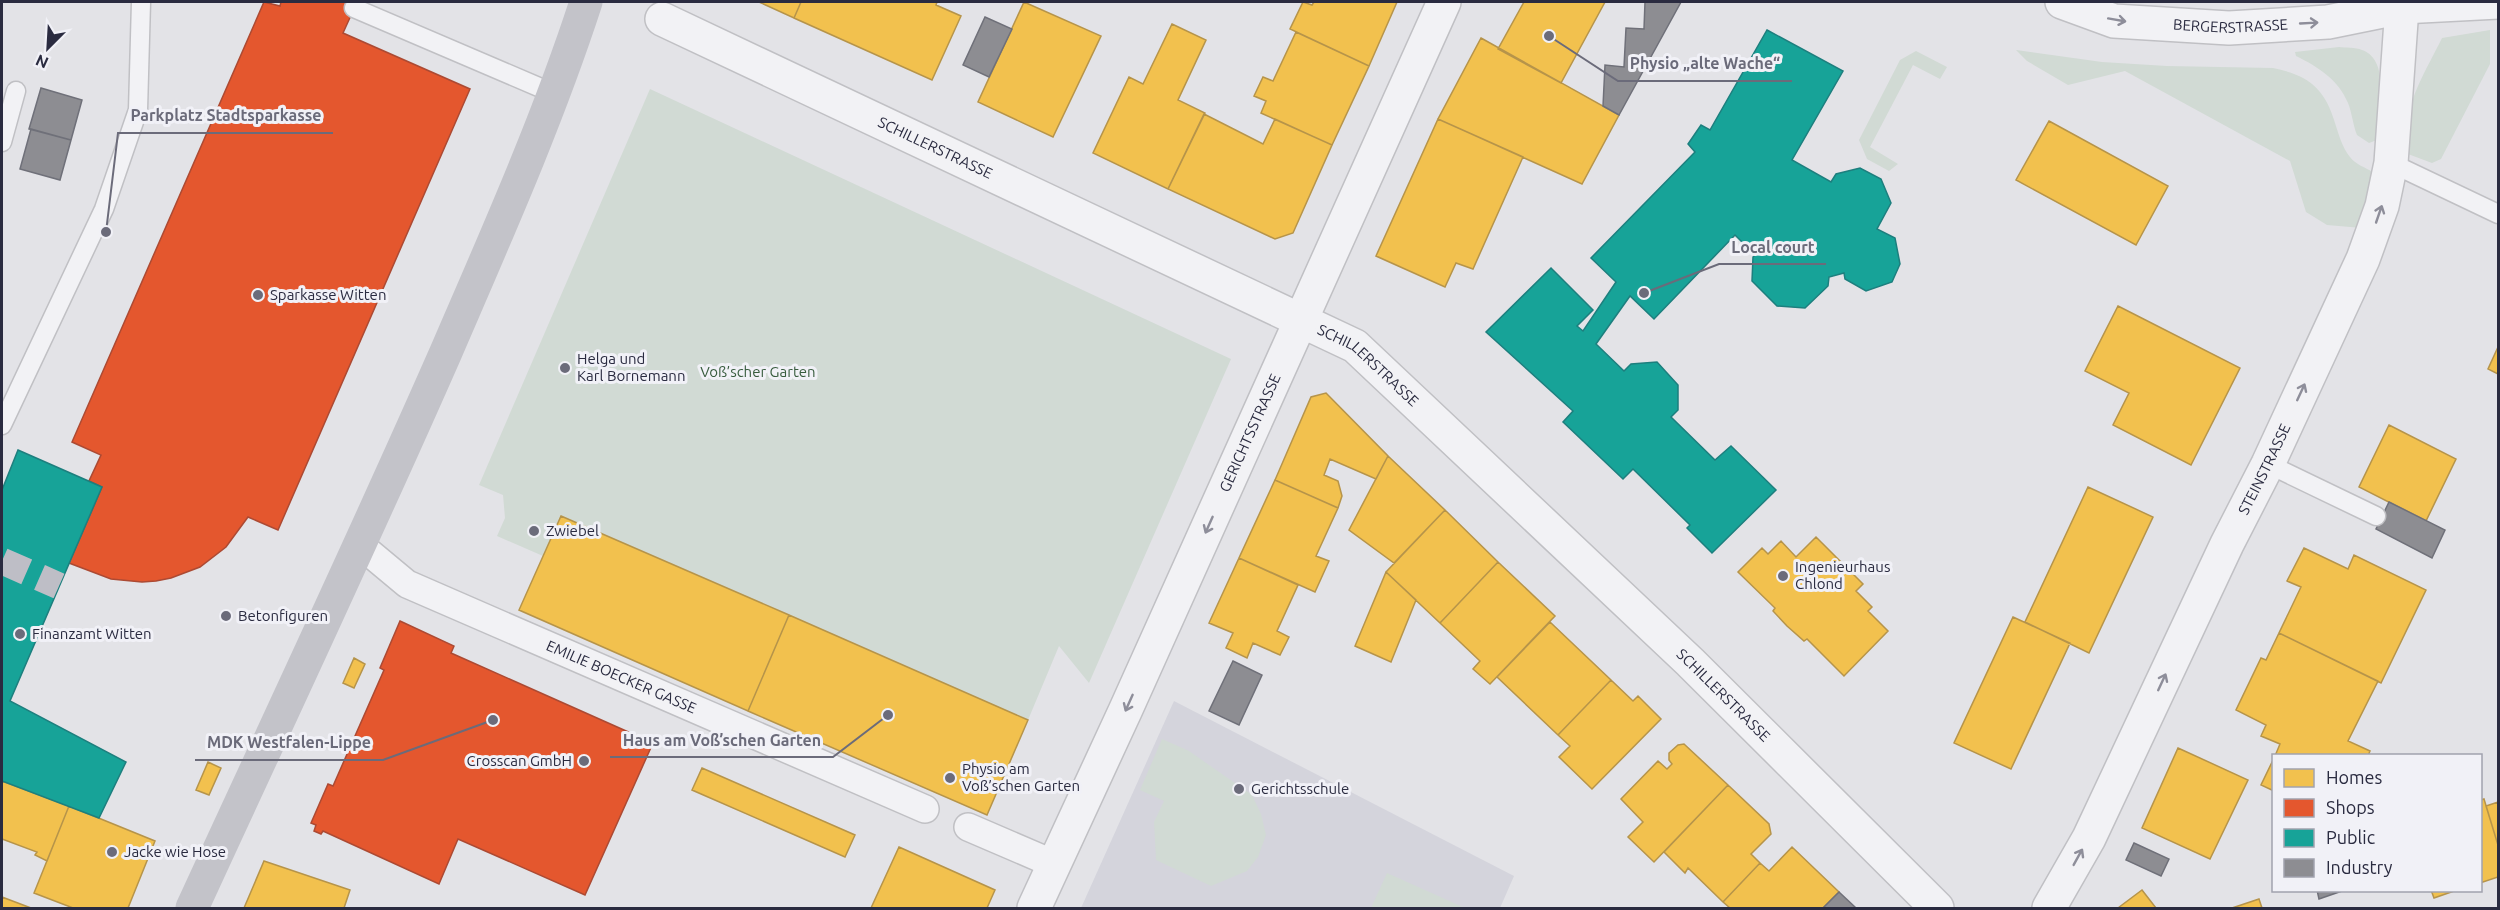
<svg xmlns="http://www.w3.org/2000/svg" width="2500" height="910" font-family="Ubuntu,sans-serif">
<rect width="100%" height="100%" fill="#e3e3e7"/>
<path fill="#d4d4dc" d="M1174,701L1514,876L1500,908H1081Z"/>
<path fill="#d1dad4" d="M2490,30V64L2441,159L2432,163L2408,154C2399,111 2424,75 2442,38Z
M2339,47C2346,48 2355,47 2362,50C2392,60 2378,116 2377,140L2369,143L2357,135C2353,125 2352,113 2348,103C2338,79 2318,67 2296,56L2295,52Z
M2016,50L2102,62L2167,66L2273,68C2308,75 2325,88 2335,123C2339,135 2342,147 2350,157C2355,164 2366,168 2373,172L2362,228L2327,225L2306,212L2290,161L2125,71L2068,85L2027,61Z
M1916,51L1947,67L1940,79L1913,65L1870,147L1898,164L1889,171L1867,159L1859,140L1900,60Z
M650,89L1231,359L1089,683L1059,646L1028,720L561,516L543,556L497,536L505,518L503,495L479,485Z
M1162,739L1189,751L1252,795L1261,814L1266,835L1258,857L1247,871L1211,886L1156,860L1154,822L1164,801L1140,790Z
M1387,873L1465,908H1371Z"/>
<path fill="#f2c14e" stroke="#b6944a" stroke-width="1.5" d="M759,2H801L794,18Z
M801,2H937L936,5L961,16L932,80L794,18Z
M1024,2L1101,36L1053,137L978,102Z
M1303,2L1312,5L1314,2H1397L1369,66L1290,29Z
M1524,2H1605L1561,83L1498,49Z
M1172,24L1206,40L1178,100L1205,113L1168,189L1093,153L1129,77L1143,84Z
M1296,32L1369,66L1332,145L1261,113L1266,101L1254,96L1263,77L1273,81Z
M1481,38L1619,115L1582,184L1438,119Z
M1204,114L1263,144L1275,119L1332,145L1293,233L1275,239L1168,189Z
M1438,119L1523,157L1473,269L1456,263L1445,287L1376,256Z
M2049,121L2168,186L2136,245L2016,180Z
M2118,306L2240,368L2191,465L2113,425L2129,393L2085,371Z
M2498,347V374L2488,369Z
M1326,393L1388,456L1376,479L1330,459L1324,475L1338,481L1342,496L1338,508L1275,480L1311,397Z
M2389,425L2456,459L2426,521L2359,487Z
M1388,456L1445,510L1394,563L1349,530Z
M1275,480L1338,508L1316,556L1329,561L1315,592L1239,558Z
M2088,487L2153,517L2089,653L2025,622Z
M1445,510L1498,562L1440,623L1386,572Z
M561,516L789,615L748,711L519,610Z
M1816,537L1863,584L1856,591L1872,607L1868,611L1888,631L1844,676L1807,639L1804,641L1787,626L1773,611L1775,608L1738,572L1762,548L1768,554L1781,541L1796,557Z
M2304,548L2348,569L2354,555L2426,590L2381,683L2279,633L2301,587L2287,581Z
M1239,558L1298,585L1277,631L1289,637L1280,655L1253,643L1247,658L1226,648L1233,633L1209,623Z
M1498,562L1555,616L1490,684L1473,669L1480,661L1440,623Z
M1386,572L1416,600L1391,662L1355,646Z
M789,615L1028,720L987,815L748,711Z
M2013,617L2070,643L2011,769L1954,743Z
M1550,622L1611,680L1558,735L1497,677Z
M2279,633L2378,681L2348,741L2370,751L2368,756H2275L2280,744L2261,736L2266,725L2236,710L2261,658L2266,660Z
M354,658L365,664L354,688L343,683Z
M1611,680L1633,701L1638,696L1661,719L1592,789L1559,757L1570,746L1558,735Z
M1684,744L1728,785L1654,862L1628,837L1643,822L1621,799L1658,761L1667,769L1672,764L1669,760V753L1678,745Z
M2178,748L2248,780L2210,859L2142,828Z
M2274,758V791L2261,785Z
M208,762L221,768L209,795L196,790Z
M702,768L855,835L845,857L692,790Z
M2,781L69,806L47,861L35,855L37,852L2,839Z
M1728,785L1769,824L1771,834L1751,854L1760,863L1723,902L1688,868L1685,873L1664,852Z
M2484,799L2498,845V877L2480,883V800Z
M2498,802V845L2486,806Z
M69,806L155,841L128,908H73L34,893Z
M899,847L995,890L987,908H871Z
M1792,847L1839,892L1823,908H1730L1723,902L1760,863L1769,871Z
M264,861L350,890L344,908H244Z
M2142,890L2156,908H2118Z
M2431,890H2457L2434,898Z
M2,897L31,908H2Z
M2259,899L2262,908H2232Z"/>
<path fill="#e4572e" stroke="#ac4a33" stroke-width="1.5" d="M264,2L280,6L281,2H357L343,33L470,89L278,530L248,517L226,547L200,567L171,578L156,581L142,582L111,579L69,563L102,487L89,481L101,455L72,442Z
M400,621L454,646L451,653L653,743L585,895L458,839L439,884L323,831L321,834L314,831L316,825L311,823L328,784L333,786L384,670L380,668Z"/>
<path fill="#17a398" stroke="#1d7f7e" stroke-width="1.5" d="M1767,30L1843,71L1792,160L1831,182L1836,174L1860,168L1881,179L1891,203L1877,229L1895,238L1900,264L1892,282L1866,291L1845,279L1844,273L1829,277L1828,286L1805,308L1777,306L1752,281L1753,257L1755,255L1735,235L1654,319L1630,296L1596,344L1624,371L1631,364L1657,362L1678,385V410L1671,417L1715,460L1731,446L1776,490L1712,553L1687,528L1690,525L1633,469L1623,479L1563,422L1573,411L1486,332L1551,268L1593,310L1577,326L1583,331L1616,282L1591,258L1695,152L1688,144L1701,125L1710,130Z
M18,450L102,487L10,701L126,762L99,818L2,781V490Z"/>
<path fill="#8d8d92" stroke="#6f7079" stroke-width="1.5" d="M1645,2H1681L1619,115L1603,106L1605,65L1624,67L1626,28L1644,29Z
M985,17L1012,29L989,77L963,65Z
M41,88L82,100L71,140L29,129Z
M31,129L71,140L60,180L20,169Z
M2389,502L2445,530L2432,558L2376,529Z
M1233,661L1262,675L1239,725L1209,711Z
M2134,843L2169,859L2161,876L2126,860Z
M2317,890H2345L2319,899Z
M1839,892L1856,908H1823Z"/>
<g fill="none" stroke-linecap="round" stroke-linejoin="round">
<path stroke="#bebec6" stroke-width="27" stroke-dasharray="27 14" stroke-linecap="butt" d="M2,561L59,586"/>
<g stroke="#c0c0c4" stroke-width="21">
<path id="service" d="M354,8L555,94
M2,142L16,91
M2391,163L2498,214
M2,425L104,209L138,110L141,2
M2268,464L2376,516"/>
</g>
<g stroke="#c0c0c4" stroke-width="30">
<g id="pedestrian">
<path id="s1" d="M359,544L407,584L925,809"/>
<path d="M968,827L1054,864"/>
</g>
</g>
<g stroke="#c0c0c4" stroke-width="36">
<g id="minor">
<path id="s2" d="M662,19L1355,346L1690,662L1937,908"/>
<path id="s3" d="M1034,908L1126,709L1444,2"/>
<path id="s4" d="M2049,908L2089,838L2227,544L2268,464L2363,259L2382,206L2391,163L2402,7"/>
</g>
</g>
<g stroke="#c0c0c4" stroke-width="36">
<g id="tertiary">
<path id="s5" d="M2062,2L2114,21L2229,28L2328,22L2402,7L2498,2"/>
</g>
</g>
<use href="#service" stroke="#f2f2f5" stroke-width="18"/>
<use href="#pedestrian" stroke="#f2f2f5" stroke-width="27"/>
<use href="#minor" stroke="#f2f2f5" stroke-width="33"/>
<use href="#tertiary" stroke="#f2f2f5" stroke-width="33"/>
<path stroke="#c3c3c9" stroke-width="33" d="M192,908C277,723 364,539 446,352C496,236 547,122 586,2"/>
</g>
<defs><path id="oneway-shaft" d="M-6 0H5M1.5-3L5.5 0L1.5 3" fill="none" stroke-width="1.6" stroke-linecap="round" stroke-linejoin="round" transform="scale(1.5)"/></defs>
<g stroke="#8e8e9a">
<use href="#oneway-shaft" transform="translate(2117 20) rotate(10)"/>
<use href="#oneway-shaft" transform="translate(2309 23) rotate(-3)"/>
<use href="#oneway-shaft" transform="translate(2379 214) rotate(-71)"/>
<use href="#oneway-shaft" transform="translate(2301 392) rotate(-65)"/>
<use href="#oneway-shaft" transform="translate(1209 525) rotate(114)"/>
<use href="#oneway-shaft" transform="translate(2162 682) rotate(-65)"/>
<use href="#oneway-shaft" transform="translate(1129 703) rotate(114)"/>
<use href="#oneway-shaft" transform="translate(2078 857) rotate(-61)"/>
</g>
<g fill="#6b6b7a" stroke="#f1f1f7" stroke-width="2">
<circle cx="258" cy="295" r="6"/>
<circle cx="565" cy="368" r="6"/>
<circle cx="534" cy="531" r="6"/>
<circle cx="1783" cy="576" r="6"/>
<circle cx="226" cy="616" r="6"/>
<circle cx="20" cy="634" r="6"/>
<circle cx="584" cy="761" r="6"/>
<circle cx="950" cy="778" r="6"/>
<circle cx="1239" cy="789" r="6"/>
<circle cx="112" cy="852" r="6"/>
</g>
<g text-anchor="middle" stroke-width="6" stroke-linejoin="round" paint-order="stroke">
<g font-size="15" fill="#2a2b40" stroke="#f1f1f7">
<text dy="5" stroke="none"><textPath href="#s5" startOffset="172">BERGERSTRASSE</textPath></text>
<text dy="5" stroke="none"><textPath href="#s2" startOffset="302">SCHILLERSTRASSE</textPath></text>
<text dy="5" stroke="none"><textPath href="#s2" startOffset="788">SCHILLERSTRASSE</textPath></text>
<text dy="5" stroke="none"><textPath href="#s3" startOffset="522">GERICHTSSTRASSE</textPath></text>
<text dy="5" stroke="none"><textPath href="#s4" startOffset="489">STEINSTRASSE</textPath></text>
<text dy="5" stroke="none"><textPath href="#s1" startOffset="296">EMILIE BOECKER GASSE</textPath></text>
<text dy="5" stroke="none"><textPath href="#s2" startOffset="1274">SCHILLERSTRASSE</textPath></text>
</g>
<g font-size="15" fill="#2a2b40" stroke="#f1f1f7" text-anchor="start">
<text x="270" y="300">Sparkasse Witten</text>
<text x="577" y="364">Helga und<tspan x="577" dy="17">Karl Bornemann</tspan></text>
<text x="546" y="536">Zwiebel</text>
<text x="1795" y="572">Ingenieurhaus<tspan x="1795" dy="17">Chlond</tspan></text>
<text x="238" y="621">Betonfiguren</text>
<text x="32" y="639">Finanzamt Witten</text>
<text x="572" y="766" text-anchor="end">Crosscan GmbH</text>
<text x="962" y="774">Physio am<tspan x="962" dy="17">Voß’schen Garten</tspan></text>
<text x="1251" y="794">Gerichtsschule</text>
<text x="124" y="857">Jacke wie Hose</text>
</g>
<g font-size="15" fill="#385c3e" stroke="#f1f1f7">
<text x="758" y="377">Voß’scher Garten</text>
</g>
</g>
<path fill="none" stroke="#6b6b7a" stroke-width="2" d="M1549 36L1618 81H1792M106 232L118 133H333M1644 293L1719 264H1826M888 715L833 757H610M493 720L383 760H195"/>
<g fill="#6b6b7a" stroke="#f1f1f7" stroke-width="2">
<circle cx="1549" cy="36" r="6"/>
<circle cx="106" cy="232" r="6"/>
<circle cx="1644" cy="293" r="6"/>
<circle cx="888" cy="715" r="6"/>
<circle cx="493" cy="720" r="6"/>
</g>
<g font-size="16" text-anchor="middle" font-weight="bold" fill="#6b6b7a" stroke="#f1f1f7" stroke-width="6" stroke-linejoin="round" paint-order="stroke">
<text x="1705" y="69">Physio „alte Wache“</text>
<text x="226" y="121">Parkplatz Stadtsparkasse</text>
<text x="1773" y="253">Local court</text>
<text x="722" y="746">Haus am Voß’schen Garten</text>
<text x="289" y="748">MDK Westfalen-Lippe</text>
</g>
<rect width="2500" height="910" fill="none" stroke="#2a2b40" stroke-width="6"/>
<rect x="2272" y="754" width="210" height="138" fill="#f1f1f7" stroke="#a1a2ae" stroke-width="1.5"/>
<rect x="2284" y="769" width="30" height="18" fill="#f2c14e" stroke="#a1a2ae" stroke-width="1.5"/>
<text x="2326" y="784" font-size="18" fill="#2a2b40">Homes</text>
<rect x="2284" y="799" width="30" height="18" fill="#e4572e" stroke="#a1a2ae" stroke-width="1.5"/>
<text x="2326" y="814" font-size="18" fill="#2a2b40">Shops</text>
<rect x="2284" y="829" width="30" height="18" fill="#17a398" stroke="#a1a2ae" stroke-width="1.5"/>
<text x="2326" y="844" font-size="18" fill="#2a2b40">Public</text>
<rect x="2284" y="859" width="30" height="18" fill="#8d8d92" stroke="#a1a2ae" stroke-width="1.5"/>
<text x="2326" y="874" font-size="18" fill="#2a2b40">Industry</text>
<g transform="translate(48 48) rotate(204)" stroke="#f1f1f7" stroke-width="4.5" paint-order="stroke">
<path d="M0-4.5L10 22L0 15L-10 22Z" fill="#2a2b40"/>
<text y="-9" font-size="16" font-weight="bold" text-anchor="middle" fill="#2a2b40">N</text>
</g>
</svg>
